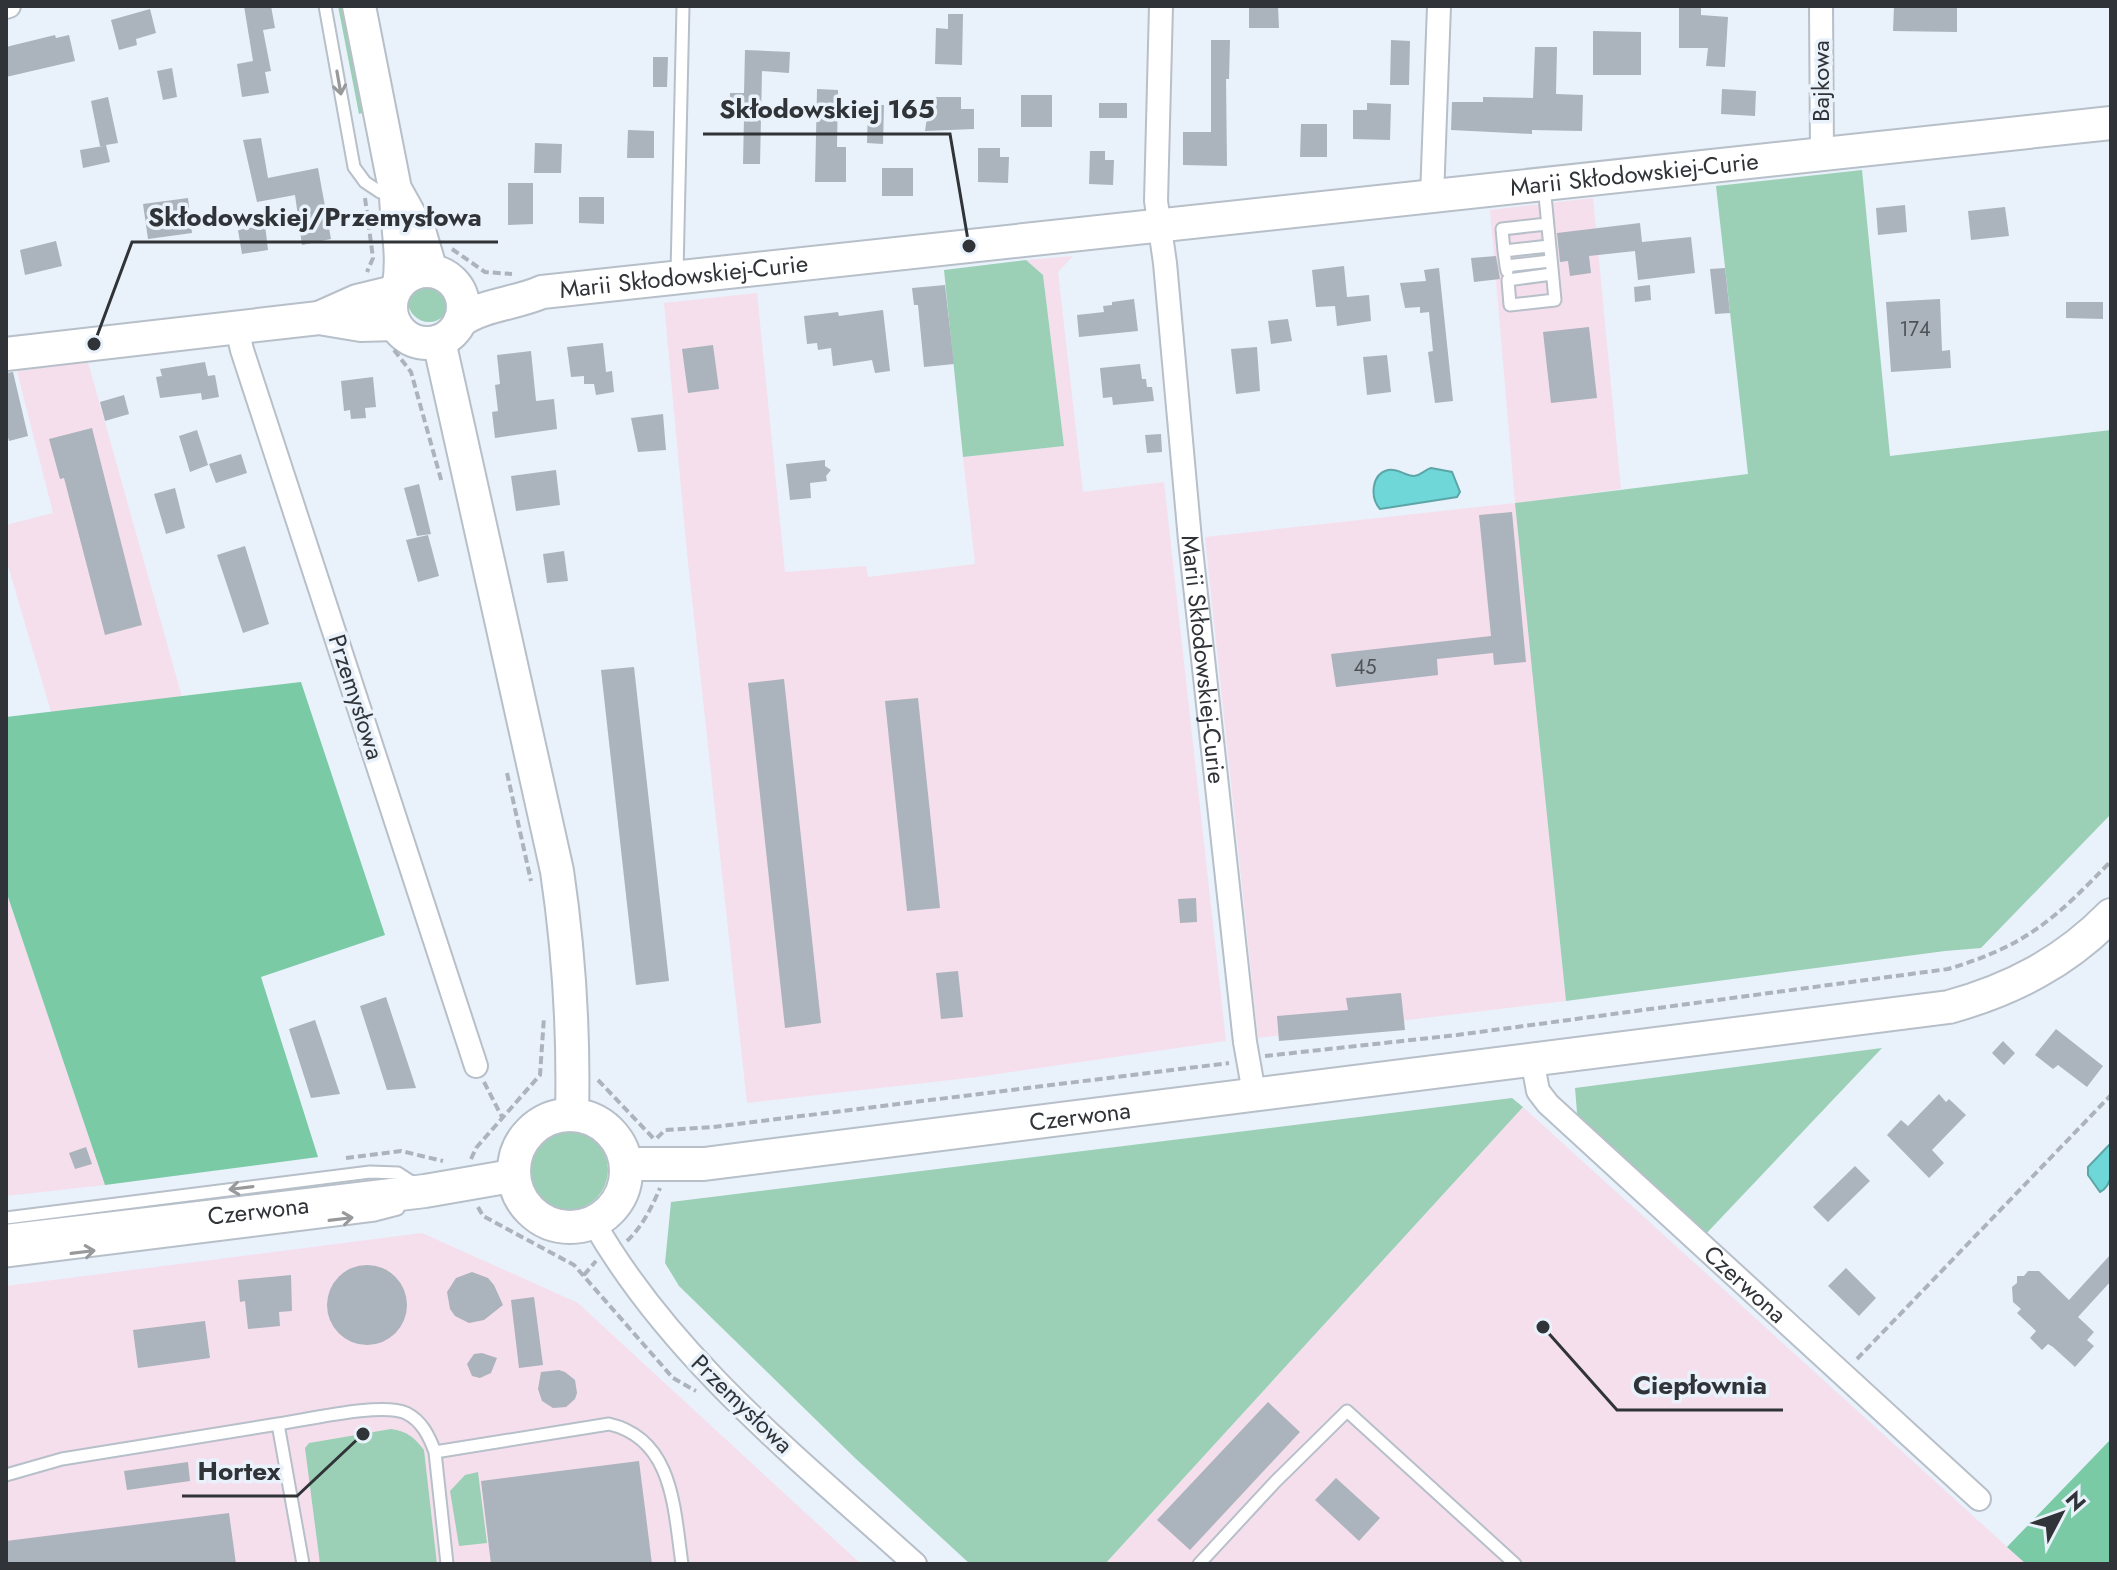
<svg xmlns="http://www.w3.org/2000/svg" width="2117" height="1570" font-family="Jost,sans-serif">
<rect width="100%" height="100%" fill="#e9f1fb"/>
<path fill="#f5dfed" d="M1593,198L1621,489L1516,504L1566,1001L1258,1038L1205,537L1515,503L1490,210Z
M1073,256L1058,272L1083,492L1164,482L1226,1041L977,1077L747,1103L687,553L664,303L757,293L785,572L866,566L868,577L975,564L963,457L1064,446L1043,275L1026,260Z
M88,362L182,697L51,712L6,559V525L53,513L17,371Z
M6,891L105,1185L6,1196Z
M1523,1107L2026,1564H1105Z
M422,1233L578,1303L861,1564H6V1286Z"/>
<path fill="#9bd0b6" d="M338,6H346L366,112L359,114Z
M1862,170L1890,456L2111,430V814L1981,948L1945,951L1566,1001L1515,503L1748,474L1716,186Z
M1026,260L1043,275L1064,446L963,457L944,270Z
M408 301a21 21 0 1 1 42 0a21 21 0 1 1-42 0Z
M1882,1048L1702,1238L1578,1125L1575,1088Z
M1512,1098L1523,1107L1105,1564H970L855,1458L679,1286L665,1263L671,1202Z
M528 1170a40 40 0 1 1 80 0a40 40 0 1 1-80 0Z
M391,1429C407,1431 415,1438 424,1450L437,1564H320L305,1448L309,1443Z
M478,1472L487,1543L459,1546L450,1491L465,1475Z"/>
<path fill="#7acaa6" d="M301,682L385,935L261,977L318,1157L105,1185L6,891V717Z
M2111,1439V1564H2026L2007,1547Z"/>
<path fill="#70d7d9" stroke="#5da6a8" stroke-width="2" d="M1431,468L1452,472L1460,492L1457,497L1380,509C1370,498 1371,474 1388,470C1398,468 1405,476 1414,476C1422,475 1424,470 1431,468Z
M2111,1143C2111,1159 2116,1184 2100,1192L2088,1175V1167Z"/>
<path fill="#abb3bc" d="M244,6H271L275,28L263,30L271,71L265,72L269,93L242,97L237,64L253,61Z
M1249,6H1278L1279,28H1249Z
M1679,6H1701V15L1728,17L1725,67L1706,66L1708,48H1679Z
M1894,6H1957V32L1893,31Z
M150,9L156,33L136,39L137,45L119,50L111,20Z
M948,14H963L962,65L935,64L936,28L948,29Z
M1593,31L1641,32V75H1593Z
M55,35L56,38L69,35L75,61L6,77V47Z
M1211,40H1230L1229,79H1226L1227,166L1183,165V132H1211Z
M1391,40L1410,41L1409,85H1390Z
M1535,47H1557L1556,94L1583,95L1582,131L1532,130V134L1451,130L1452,102H1483V97L1533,98Z
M745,50L790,52L789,73L762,71L760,164H743L744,118H729L730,93H744Z
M653,57H668L667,87H653Z
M172,68L177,97L163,100L157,71Z
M817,89L838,90L837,147H846V182H815Z
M1722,89L1756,91L1755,116L1721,114Z
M1021,95H1052V127H1021Z
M108,97L118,143L106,145L110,162L83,168L80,150L103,146H100L91,101Z
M930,97H961V109H974V129L925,131Z
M1099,103H1127V118H1099Z
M1367,103L1391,104L1390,140L1353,139V110H1367Z
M868,105H884L883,144L867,143Z
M1301,124H1327V157H1300Z
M628,130L654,131V158H627Z
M261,138L268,178L318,168L331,239L302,245L295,195L257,202L243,140Z
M535,143L562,144L561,173H534Z
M978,148H1000V157H1009L1008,183L978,182Z
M1090,151H1105V160H1114L1113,185L1089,184Z
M882,168H913V196H882Z
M508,183H533V224L508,225Z
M579,197H604V224L579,223Z
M188,198L192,233L148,239L143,204Z
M1905,205L1907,232L1878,235L1876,208Z
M2005,207L2009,236L1971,240L1968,211Z
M1640,223L1642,242L1691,237L1695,273L1638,280L1635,251L1589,256L1591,273L1570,276L1568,261L1560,262L1557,233Z
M265,225L268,250L242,254L238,230Z
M56,241L62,266L25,275L20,250Z
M1496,256L1500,279L1474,282L1471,258Z
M1344,266L1347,297L1369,295L1371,321L1337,326L1335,306L1316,307L1312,270Z
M1439,268L1453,401L1435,403L1428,352L1433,351L1429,312L1420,313V307L1405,308L1400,283L1426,281L1424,270Z
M1725,268L1730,313L1715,314L1710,269Z
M945,285L954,364L924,367L918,305H914L912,288Z
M1650,285L1651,300L1635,302L1634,287Z
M1134,299L1138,331L1079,337L1077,315L1104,312L1103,306L1112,305V302Z
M1940,299L1942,351L1950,350L1951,368L1891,372L1886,302Z
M2066,302H2103V319L2066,318Z
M883,310L890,371L875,373L872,360L833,366L831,348L818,350L817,343L807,344L804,316L838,312L839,316Z
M1288,319L1292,341L1271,344L1268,321Z
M1589,327L1597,398L1551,403L1543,332Z
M603,343L606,372L612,371L614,392L596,395L594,384H584V376L571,377L567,347Z
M713,345L719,389L688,393L682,349Z
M1257,347L1260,391L1236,394L1231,349Z
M531,351L536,401L554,399L557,429L495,438L492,412L498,411L495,385L500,384L497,355Z
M1387,355L1391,392L1367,395L1363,357Z
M205,362L208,376L215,375L219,397L202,400L201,393L160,398L156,377L162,376L160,369Z
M1140,364L1142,379H1146L1147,387H1152L1154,401L1113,405L1112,397L1103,398L1100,368Z
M13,372L28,436L9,441L6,430V373Z
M373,377L376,407L365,408L366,418L351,419L350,410L344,411L341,381Z
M124,395L129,414L105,421L100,402Z
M663,414L666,450L638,452L631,418Z
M92,428L142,625L105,635L64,478L60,479L49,439Z
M197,430L208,465L190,472L179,436Z
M1161,434L1162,452L1147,453L1145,435Z
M241,454L247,473L216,483L209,464Z
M825,460V466L831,470L826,476L827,481L810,483L811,498L790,500L786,464Z
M556,470L560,505L516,511L511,476Z
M419,484L431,534L417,536L404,488Z
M175,488L185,528L166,534L154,494Z
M1512,512L1526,662L1494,665L1493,653L1437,659L1438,675L1336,687L1331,654L1491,636L1479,515Z
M428,535L439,576L418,582L406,540Z
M245,546L269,624L243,633L217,555Z
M564,551L568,581L547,583L543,554Z
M634,667L669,981L636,985L601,670Z
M784,679L821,1023L785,1028L748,683Z
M918,698L940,908L907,911L885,701Z
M1196,898L1197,922L1180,923L1178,899Z
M958,971L963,1017L941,1019L936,973Z
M1401,993L1405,1030L1279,1041L1277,1016L1348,1010L1346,998Z
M386,997L416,1088L387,1090L360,1006Z
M315,1020L340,1094L311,1098L289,1029Z
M2056,1029L2103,1066L2087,1087L2058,1065L2053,1069L2035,1055Z
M2003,1041L2015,1053L2004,1065L1992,1053Z
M1939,1094L1946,1102L1949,1099L1966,1115L1932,1150L1944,1163L1929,1178L1887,1135L1901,1120L1908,1126Z
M86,1147L92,1164L75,1169L69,1153Z
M1855,1166L1870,1181L1828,1222L1813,1207Z
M2111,1254V1281L2078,1317L2094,1332L2087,1340L2094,1346L2075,1367L2053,1347L2048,1344L2042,1350L2030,1338L2036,1331L2017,1313L2021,1309L2013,1302L2012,1287L2017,1283V1276H2024L2028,1271H2039L2069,1300Z
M327 1305a40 40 0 1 1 80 0a40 40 0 1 1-80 0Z
M1846,1268L1876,1298L1859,1316L1828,1286Z
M472,1272L488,1278L494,1285L503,1305L484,1320L469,1323L455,1316L450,1309L447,1292L456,1278Z
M291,1275L292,1311L279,1312L280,1326L248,1329L245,1301L240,1302L238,1280Z
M534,1297L543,1365L519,1368L511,1300Z
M205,1321L210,1358L138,1368L133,1330Z
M482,1353L497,1358L491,1373L480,1378L472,1376L467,1364L474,1354Z
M559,1370L565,1372L575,1380L577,1393L575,1399L566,1407L553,1408L542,1401L538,1389L541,1372Z
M1268,1402L1300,1432L1190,1550L1157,1520Z
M639,1461L652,1564H491L481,1481Z
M188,1462L190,1481L127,1490L124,1471Z
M1336,1478L1380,1518L1359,1541L1315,1500Z
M229,1513L236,1564H6V1541Z"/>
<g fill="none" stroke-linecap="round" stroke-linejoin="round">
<g stroke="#b7bfc9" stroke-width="15">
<path id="lane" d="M325,6L354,167L365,182L380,192L391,190
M1544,185L1555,300L1510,305L1508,280L1552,274
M1504,251L1502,229L1547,224
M1506,266L1504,251L1549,246
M1507,271L1506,266L1550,261
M677,273L683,6
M6,1218L370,1172L398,1173L415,1184
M6,1261L375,1215L398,1209
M278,1424C307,1420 381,1402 406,1413C422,1421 429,1436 435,1452L609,1424C674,1439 674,1510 682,1564
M435,1452L447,1564
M6,1475L62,1459L278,1424L303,1564
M1199,1564L1275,1482L1347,1411L1515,1564"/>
</g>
<g stroke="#b7bfc9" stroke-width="26">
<g id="street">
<path id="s1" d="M1161,6L1156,201L1165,263L1190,540L1245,1042L1254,1093"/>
<path d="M1821,6L1822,155"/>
<path d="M6,7L9,6"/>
<path d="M1432,197L1439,6"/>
<path d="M237,328L242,350L476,1066"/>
<path id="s2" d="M1532,1059L1538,1091L1548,1104L1979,1499"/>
<path d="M594,1223C673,1360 799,1459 915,1564"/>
</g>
</g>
<g stroke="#b7bfc9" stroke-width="36">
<g id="secondary">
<path d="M359,6L395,189L420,234L431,271"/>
<path d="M396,196C397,226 404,255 399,284"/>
<circle cx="427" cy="307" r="36"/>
<path d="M319,318L357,301L394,292"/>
<path id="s3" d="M460,321C484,304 515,304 542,292L2111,123"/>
<path d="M439,341L557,871C569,952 574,1033 572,1114"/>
<path d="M6,354L319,318L361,325L395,324"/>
<circle cx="570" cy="1171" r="56"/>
<path id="s4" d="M627,1164H704L1949,1007C2013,989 2065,962 2111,915"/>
<path id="s5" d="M6,1241L425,1191L512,1176"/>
</g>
</g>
<path stroke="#adb3bb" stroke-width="4" stroke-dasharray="8 4" stroke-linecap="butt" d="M365,198L373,258L367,272
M452,249L485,272L512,274
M394,350L411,372L442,483
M507,773L531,881
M1265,1056L1457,1035L1948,969C2026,946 2056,918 2111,861
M598,1080L655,1140
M484,1082L503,1119
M657,1138L665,1130L713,1127L1229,1063
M346,1158L401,1151L443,1161
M471,1159L476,1148L540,1075L544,1017
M478,1207L483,1216L574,1265L673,1378L696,1391
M627,1241C642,1227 652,1207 660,1188
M584,1275L596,1261
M1857,1359L2111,1095"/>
<use href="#lane" stroke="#fff" stroke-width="11"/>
<use href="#street" stroke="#fff" stroke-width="22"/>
<use href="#secondary" stroke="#fff" stroke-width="32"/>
</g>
<defs><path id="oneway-shaft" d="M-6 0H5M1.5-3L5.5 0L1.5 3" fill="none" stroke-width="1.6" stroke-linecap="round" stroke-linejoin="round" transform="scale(2)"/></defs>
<g stroke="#98999b">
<use href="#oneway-shaft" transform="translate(339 83) rotate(80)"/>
<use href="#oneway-shaft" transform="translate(241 1188) rotate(173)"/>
<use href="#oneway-shaft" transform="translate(341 1219) rotate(-7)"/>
<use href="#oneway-shaft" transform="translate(83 1252) rotate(-7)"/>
</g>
<g text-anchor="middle" stroke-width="7" stroke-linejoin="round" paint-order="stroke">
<g font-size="20" fill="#4f5358">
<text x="1915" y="336">174</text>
<text x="1365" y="674">45</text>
</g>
<g font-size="24" fill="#303337" stroke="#e9f1fb">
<text transform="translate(1821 81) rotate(-90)" y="8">Bajkowa</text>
<text dy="8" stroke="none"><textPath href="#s3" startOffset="1186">Marii Skłodowskiej-Curie</textPath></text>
<text dy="8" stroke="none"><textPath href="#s3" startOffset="230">Marii Skłodowskiej-Curie</textPath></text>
<text dy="8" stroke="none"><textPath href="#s1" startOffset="656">Marii Skłodowskiej-Curie</textPath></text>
<text transform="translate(356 697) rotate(72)" y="8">Przemysłowa</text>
<text dy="8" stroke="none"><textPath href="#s4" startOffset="456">Czerwona</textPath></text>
<text dy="8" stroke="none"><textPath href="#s5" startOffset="254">Czerwona</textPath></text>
<text dy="8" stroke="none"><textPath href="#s2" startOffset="316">Czerwona</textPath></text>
<text transform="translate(742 1404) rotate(44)" y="8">Przemysłowa</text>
</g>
</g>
<path fill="none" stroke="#303337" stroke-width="3" d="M969 246L950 134H703M94 344L132 242H498M1543 1327L1617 1410H1783M363 1434L297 1496H182"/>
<g fill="#303337" stroke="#e9f1fb" stroke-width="3">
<circle cx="969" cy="246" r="8"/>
<circle cx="94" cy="344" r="8"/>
<circle cx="1543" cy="1327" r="8"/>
<circle cx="363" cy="1434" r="8"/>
</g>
<g font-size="26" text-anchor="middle" font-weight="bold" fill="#303337" stroke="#e9f1fb" stroke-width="7" stroke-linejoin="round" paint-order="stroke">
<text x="827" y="118">Skłodowskiej 165</text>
<text x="315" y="226">Skłodowskiej/Przemysłowa</text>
<text x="1700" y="1394">Ciepłownia</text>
<text x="239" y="1480">Hortex</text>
</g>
<rect width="2117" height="1570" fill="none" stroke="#303337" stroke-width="16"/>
<g transform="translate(2061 1514) rotate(49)" stroke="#e9f1fb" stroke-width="6" paint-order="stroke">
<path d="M0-6L14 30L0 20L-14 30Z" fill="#303337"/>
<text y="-12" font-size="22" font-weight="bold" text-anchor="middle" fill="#303337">N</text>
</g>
</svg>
